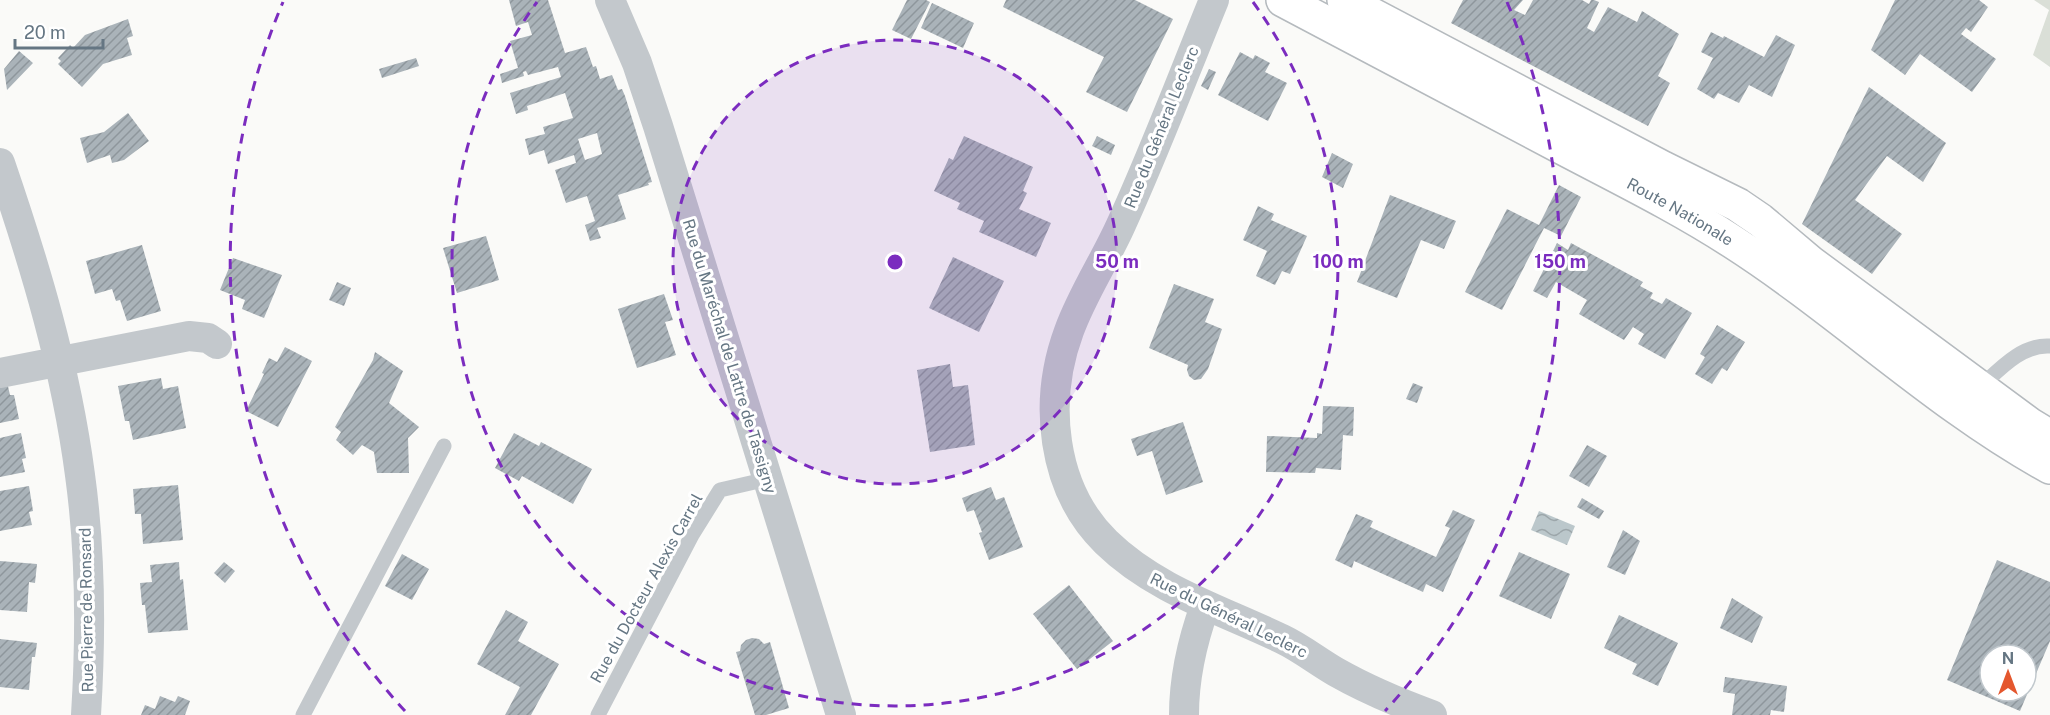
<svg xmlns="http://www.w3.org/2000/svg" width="2050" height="715" font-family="'Public Sans',sans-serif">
<defs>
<pattern id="water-waves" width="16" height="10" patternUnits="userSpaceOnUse" patternTransform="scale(1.5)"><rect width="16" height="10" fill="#bbc7cb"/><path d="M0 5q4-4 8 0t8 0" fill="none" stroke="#9ca6aa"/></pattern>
<pattern id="building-hatch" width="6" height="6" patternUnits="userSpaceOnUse" patternTransform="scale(1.5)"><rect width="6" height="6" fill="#aab3b9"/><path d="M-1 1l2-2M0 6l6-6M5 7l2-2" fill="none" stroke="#8e969c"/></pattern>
</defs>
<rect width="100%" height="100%" fill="#fafaf8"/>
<path fill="#dadfd7" d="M2034,0H2050V67L2033,55L2049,10Z"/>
<path fill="url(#water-waves)" d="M1539,511L1575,526L1567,545L1531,530Z"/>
<path fill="url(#building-hatch)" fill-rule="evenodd" d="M509,0H548L565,53L586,47L593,67L596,66L600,79L612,75L618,90L622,89L625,96L652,182L648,183L649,185L618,195L626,219L597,228L601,238L590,241L585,225L595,221L587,196L566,203L555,170L576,163L574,155L548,164L544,150L529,155L525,139L545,134L543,127L573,118L565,93L527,106L528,110L516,114L510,93L561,77L558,67L528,75L526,71L523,72L524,76L502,83L500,74L518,68L510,41L532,35L528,22L516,26ZM597,133L602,154L585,160L578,139Z
M907,0H926L930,2L911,39L892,30Z
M1006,0H1135L1173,19L1127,112L1086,92L1104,57L1003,7Z
M1463,0H1523L1514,10L1525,15L1533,0H1582L1589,4L1591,0H1594L1599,2L1587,28L1594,32L1608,7L1637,22L1642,11L1679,34L1658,76L1670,83L1648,126L1451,23Z
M1895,0H1979L1988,7L1971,32L1966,28L1961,34L1996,59L1972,92L1920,54L1905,75L1871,50Z
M932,3L974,23L963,48L921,28Z
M128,19L133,36L127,38L132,55L103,64L82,87L58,64L61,61L58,58L70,45L73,48L85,35Z
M1711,32L1723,38L1724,36L1764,57L1776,35L1795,45L1772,97L1749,85L1739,103L1718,93L1714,99L1697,89L1713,58L1701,52Z
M19,51L33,63L7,90L4,69Z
M1240,52L1253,59L1255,55L1270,63L1265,72L1287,83L1268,121L1218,95Z
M416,58L419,66L382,78L379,69Z
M1209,69L1216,72L1208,90L1201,86Z
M1869,87L1946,143L1923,182L1887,156L1855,200L1902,234L1872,274L1802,224Z
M128,113L149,141L124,160L112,163L110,155L87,163L80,138L104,132Z
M964,136L1033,167L1023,191L1027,193L1019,209L1051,223L1036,257L979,232L984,221L957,209L960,203L934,191L949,158L953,160Z
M1097,136L1115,145L1111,155L1092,146Z
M1332,153L1353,164L1343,188L1322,177Z
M1559,185L1581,197L1561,236L1544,228L1502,310L1465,292L1507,209L1539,225Z
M1390,195L1456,221L1444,249L1421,240L1397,298L1357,282Z
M1258,206L1274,214L1271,220L1307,236L1290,274L1282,271L1275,285L1256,276L1267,251L1243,240Z
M486,236L499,280L457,293L443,248Z
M1557,243L1568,250L1571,243L1643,282L1640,286L1653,293L1650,298L1662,304L1666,298L1692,313L1665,359L1638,344L1644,334L1633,327L1624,340L1579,314L1587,300L1556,282L1547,298L1533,291Z
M142,245L161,311L127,321L120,300L116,301L112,289L95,294L86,261Z
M953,257L1004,281L979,332L929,308Z
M233,258L282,275L264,318L242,309L245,300L220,290Z
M337,282L351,288L344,306L329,300Z
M1174,284L1214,299L1205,322L1222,329L1208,369L1201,379L1194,380L1189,376L1187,370L1188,365L1149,348Z
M664,294L673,320L665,322L676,355L637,368L618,309Z
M1717,325L1745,342L1727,371L1722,368L1712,384L1695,374L1705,357L1700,354Z
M285,347L312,361L278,427L246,411L264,374L262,373L269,358L277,362Z
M375,352L403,371L389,403L419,427L408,438L409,473H377L374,452L362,445L353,455L336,440L341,432L335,427L373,360Z
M950,364L953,387L968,385L975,445L930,452L917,370Z
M161,378L163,389L178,386L186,428L133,440L129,421H125L118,386Z
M7,382L10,395H14L19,419L0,423V383Z
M1413,383L1423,387L1417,403L1406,399Z
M1323,406L1354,407L1353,436L1343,435L1341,470L1316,468L1315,473L1266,472L1267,436L1317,438V433L1322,434Z
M1183,422L1203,482L1166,495L1152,451L1137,456L1131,439Z
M21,433L26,458L22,459L25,472L0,477V438Z
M514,433L539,446L541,442L592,469L573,504L522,476L519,481L495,468Z
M1587,445L1607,456L1589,487L1569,476Z
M178,485L183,540L143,544L141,514H135L133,489Z
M29,486L33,511L29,512L32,525L0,531V491Z
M991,487L996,500L1004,497L1023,547L989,560L979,533L982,532L974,510L967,512L962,498Z
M1582,498L1604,511L1599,519L1577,507Z
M1453,510L1475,520L1443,592L1426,584L1423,592L1354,561L1352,568L1335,560L1356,514L1373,521L1370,527L1436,557L1450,528L1445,526Z
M1623,530L1640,541L1625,575L1607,567Z
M1519,552L1570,574L1551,619L1499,596Z
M402,554L429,569L412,600L385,586Z
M1997,560L2050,582V641L2020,711L1947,680ZM1990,655H2026V691H1990Z
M0,561L37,564L35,583L29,582L27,612L0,610Z
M179,562L180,580L183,579L188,630L148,633L145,605H142L140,583L152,582L150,565Z
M224,562L235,571L225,583L214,573Z
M1069,585L1113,641L1077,669L1033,614Z
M1732,598L1763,617L1752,643L1720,628Z
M506,610L528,622L518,641L559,664L531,715H505L520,687L477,664Z
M1619,615L1678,643L1658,686L1632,674L1637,664L1604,648Z
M752,638L759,639L764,644L770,642L789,708L766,715H755L736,652L740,651L741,645L746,640Z
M0,639L37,643L35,657H32L29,690L0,687Z
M1725,677L1787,686L1784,712L1771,710L1770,715H1732L1735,694L1723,692Z
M160,696L175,702L178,696L190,701L185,715H141L145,705L155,709Z"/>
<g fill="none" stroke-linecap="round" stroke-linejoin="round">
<g stroke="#b5babe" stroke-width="36">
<g id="primary">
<path id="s1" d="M1283,0C1376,49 1470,99 1563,148C1620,178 1679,207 1733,242C1842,312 1937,405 2050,467"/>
<path d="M1344,0L1663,168L1738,205L1760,220L1811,263L2029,424L2050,437"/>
</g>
</g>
<path stroke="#c3c8cc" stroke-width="15" d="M1978,389C1998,371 2021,344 2050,346
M303,715L444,446
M598,715L692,535L720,490L768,479"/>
<path stroke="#c3c8cc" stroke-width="30" d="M610,0L637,63L658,126L841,715
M1214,0C1183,76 1154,153 1120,227C1104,262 1082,295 1069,331C1043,401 1051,488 1106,542C1155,590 1222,610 1282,639C1301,648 1317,661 1336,672C1366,689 1399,703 1432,715
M0,163C35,265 66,368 80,475C91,555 91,635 86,715
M0,373L189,336L208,338L217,344
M1184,715C1184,676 1192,642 1205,606"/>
<use href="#primary" stroke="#fff" stroke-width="33"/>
</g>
<circle cx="895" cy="262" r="222" fill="#7b2cbf" fill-opacity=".12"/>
<g fill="none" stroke="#7b2cbf" stroke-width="3" stroke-dasharray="10 8">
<circle cx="895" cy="262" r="222"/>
<path d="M1253 2A443 443 0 1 1 537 2"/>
<path d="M405 711A665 665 0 0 1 283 2M1507 2A665 665 0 0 1 1385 711"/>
</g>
<g text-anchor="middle" stroke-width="6" stroke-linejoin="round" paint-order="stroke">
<g font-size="16" fill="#657683" stroke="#fff">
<text transform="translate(1161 127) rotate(-68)" y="6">Rue du Général Leclerc</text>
<text dy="6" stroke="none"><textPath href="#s1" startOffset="450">Route Nationale</textPath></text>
<text transform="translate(730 356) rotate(73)" y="6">Rue du Maréchal de Lattre de Tassigny</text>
<text transform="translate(646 588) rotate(-61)" y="6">Rue du Docteur Alexis Carrel</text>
<text transform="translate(86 610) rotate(-91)" y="6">Rue Pierre de Ronsard</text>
<text transform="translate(1229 615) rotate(26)" y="6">Rue du Général Leclerc</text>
</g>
</g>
<circle cx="895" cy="262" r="9" fill="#7b2cbf" stroke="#fff" stroke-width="3"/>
<g font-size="18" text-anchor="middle" font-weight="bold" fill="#7b2cbf" stroke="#fff" stroke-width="6" stroke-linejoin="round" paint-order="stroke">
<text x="1117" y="268">50 m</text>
<text x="1338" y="268">100 m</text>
<text x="1560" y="268">150 m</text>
</g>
<g transform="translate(2008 673)"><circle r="28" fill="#ffffff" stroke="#c1c8cd" stroke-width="1.5"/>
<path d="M0-4.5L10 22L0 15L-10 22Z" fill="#e4572e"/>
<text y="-9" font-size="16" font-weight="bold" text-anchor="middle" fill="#657683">N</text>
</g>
<path d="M15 39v9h88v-9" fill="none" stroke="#657683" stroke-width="3"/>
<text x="24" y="39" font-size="18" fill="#657683" stroke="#ffffff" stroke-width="4.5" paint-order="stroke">20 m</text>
</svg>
